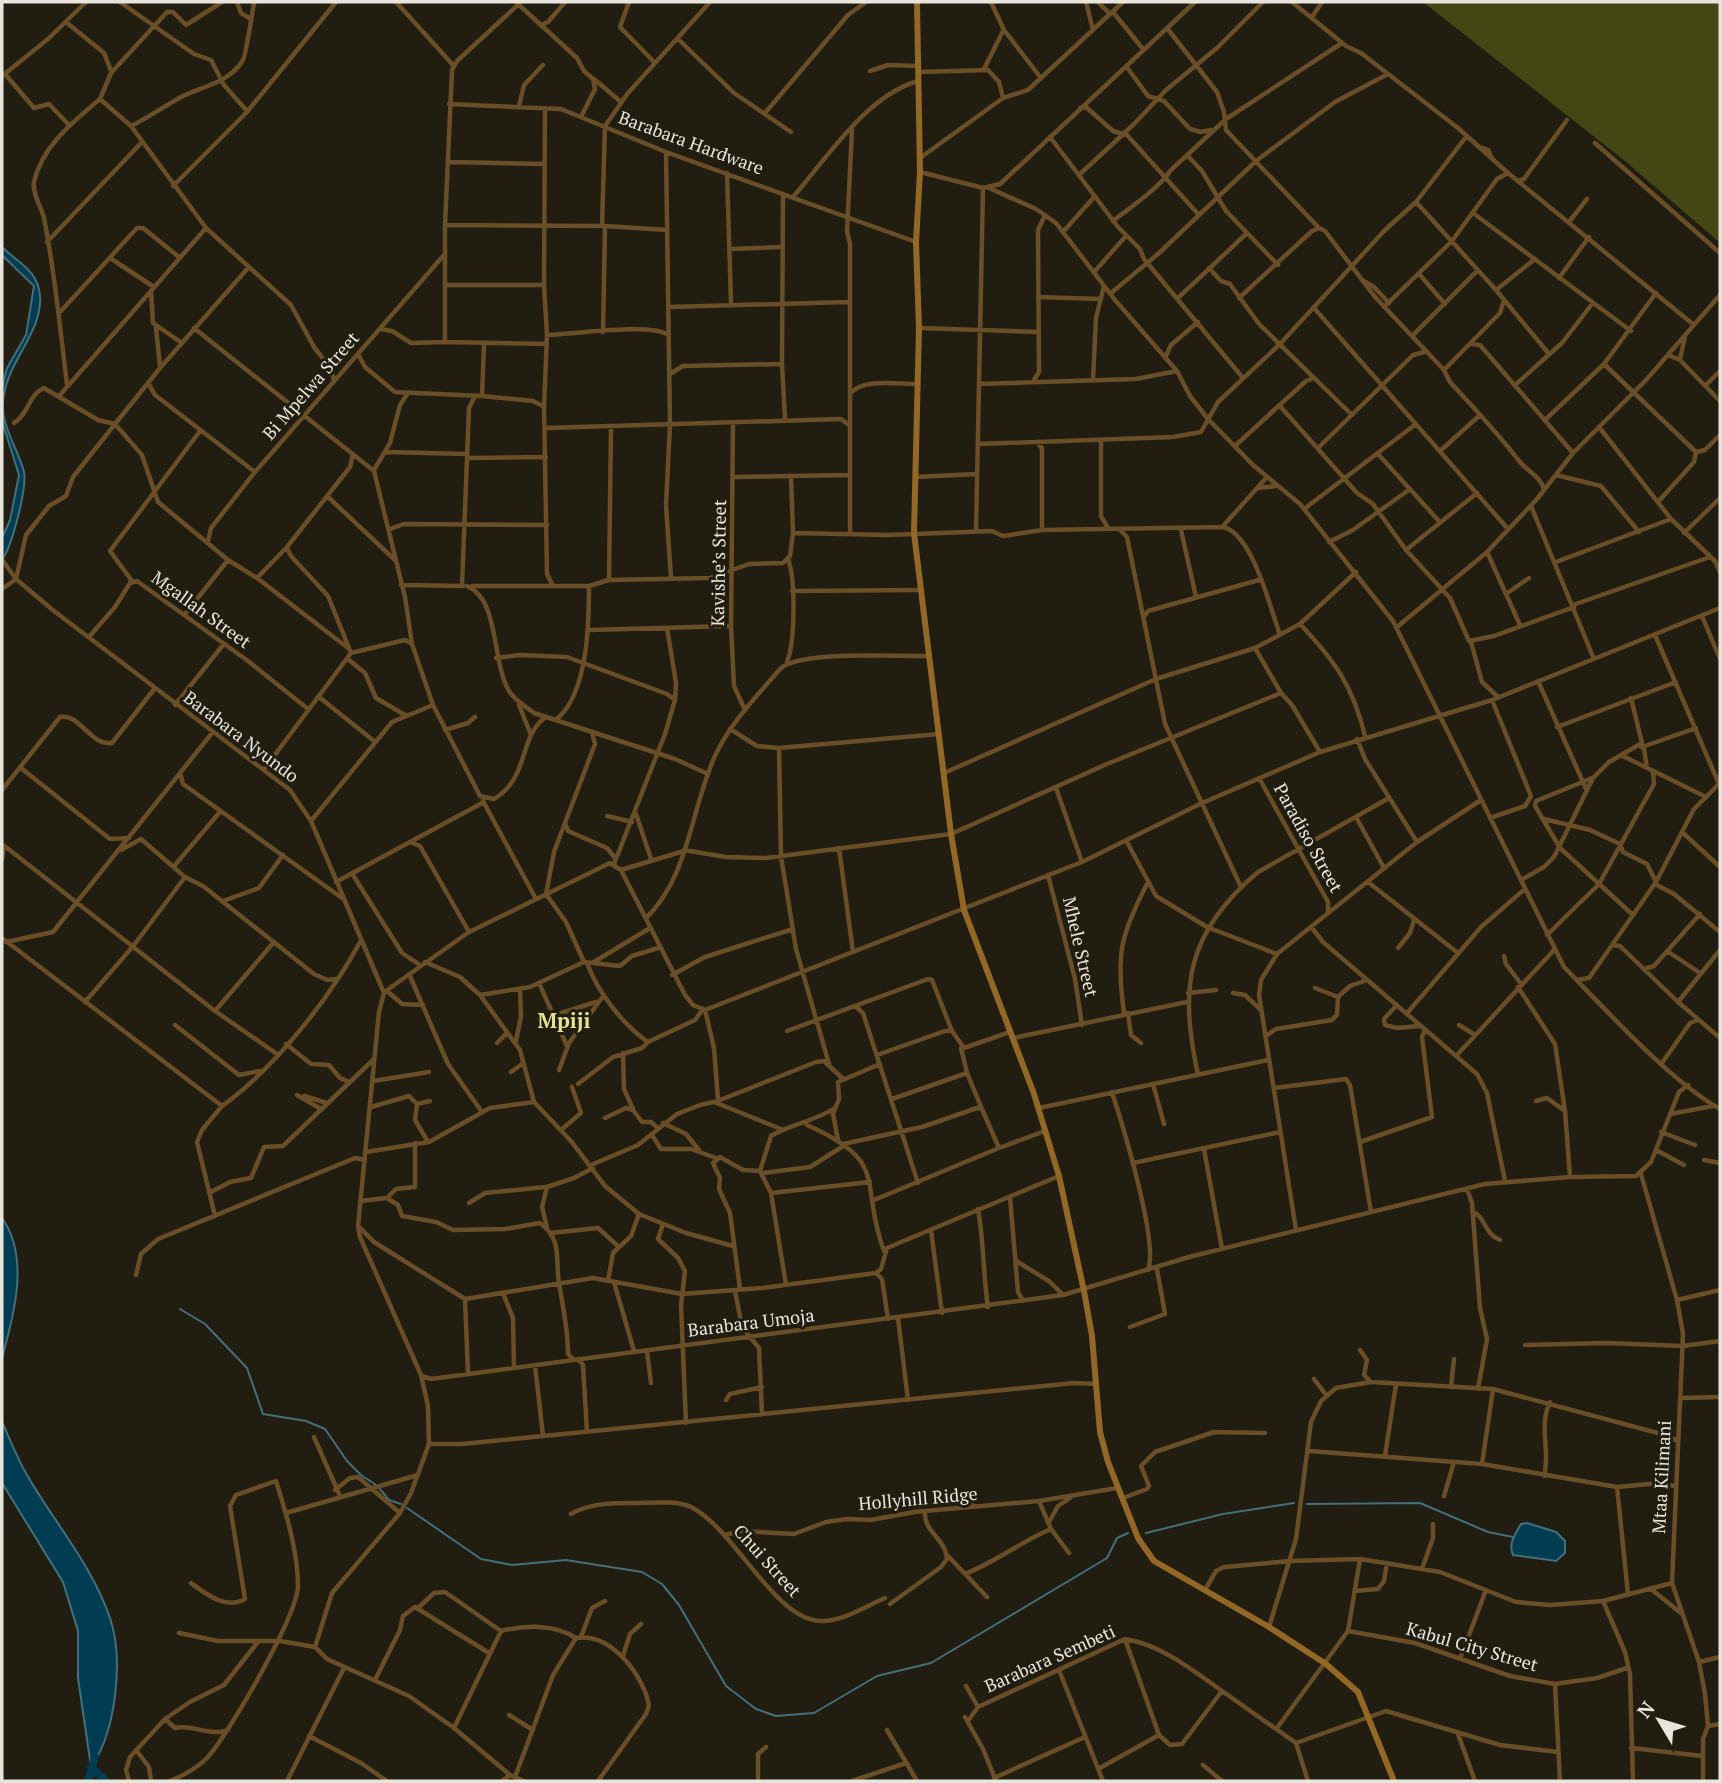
<svg xmlns="http://www.w3.org/2000/svg" width="1722" height="1783" font-family="'PT Serif',serif">
<rect width="100%" height="100%" fill="#211d10"/>
<path fill="#444613" d="M1423,2H1720V243L1625,161Z"/>
<path fill="#003d52" stroke="#456f7b" stroke-width="2" d="M2,247C18,263 38,270 40,296C43,336 0,366 3,411C5,432 19,452 24,472C27,489 12,546 2,560V538L10,520L19,475L2,421V388L7,368L26,335L34,286L2,255Z
M2,1218C30,1257 14,1315 2,1358Z
M2,1422C10,1439 17,1458 27,1475C54,1522 92,1565 110,1618C124,1659 116,1732 91,1767L78,1678V1631L63,1582L2,1483Z
M1527,1523L1556,1532L1565,1541V1553L1556,1561L1513,1555C1508,1544 1515,1534 1521,1524Z"/>
<g fill="none" stroke-linecap="round" stroke-linejoin="round">
<path stroke="#456f7b" stroke-width="2" d="M180,1309L205,1324L247,1368L263,1414L306,1421L325,1429L347,1461L361,1475L376,1485
M380,1489L389,1500L401,1504
M1307,1504L1420,1503L1488,1532L1513,1537
M407,1508L481,1559L512,1565L566,1560L642,1572L662,1584L679,1605L726,1686L756,1709L776,1716L814,1713L877,1676L931,1663L1107,1558L1117,1538L1128,1533
M1146,1533L1223,1514L1294,1503"/>
<path stroke="#003d52" stroke-width="8" d="M91,1767L106,1781
M88,1781L95,1757"/>
<path stroke="#694e28" stroke-width="4.5" d="M120,2L194,54L211,60L224,85L247,111
M222,2L186,25L173,12H167L111,73L100,99L131,126L206,228L291,305L314,347L331,369L334,381
M237,2L241,13L251,19
M396,2L453,65
M521,2L457,61L452,70L445,225V342L546,344
M629,2L620,27L655,63
M991,2L1004,30L1041,78
M1086,2L1093,30
M1098,2L1110,14
M1292,2L1346,46L1361,53L1458,128L1508,173L1694,325
M518,4L577,58L584,71L593,79L595,89L581,117
M1113,12L1143,49
M1312,17L1322,2
M66,22L104,53L111,71
M541,25L548,22L565,2
M1167,28L1217,92L1224,112L1226,130L1319,228
M678,39L734,93L791,132
M1126,66L1148,96L1164,101L1190,129L1201,132L1211,130
M984,69L1003,31
M870,71L888,65L918,66
M918,72L988,70L999,82L1003,98
M5,74L34,108L49,104L69,125
M2,76L48,39L86,2
M594,79L621,102
M449,104L561,109L666,152L916,242
M519,106L524,85L543,65
M545,108L544,285L547,335L544,407L547,574L553,586H589L609,580L710,578L749,564L783,563L790,556L793,533L888,535L992,531L1003,536L1042,530L1223,527C1253,534 1270,608 1280,635
M1080,108L1086,107L1113,131L1127,135L1198,214
M765,113L848,15L866,2
M131,126C149,117 166,105 183,96C204,86 230,82 243,60C245,58 253,10 254,2
M1050,137L1118,227L1140,249L1144,259L1243,378
M1595,143L1720,253
M1479,147L1488,150L1492,159
M666,152L670,425L666,505L671,578
M1187,155L1202,171L1226,211L1278,265
M920,158L1003,98L1028,90L1123,2
M448,162L544,164
M920,172L983,188L1000,184L1195,2
M727,173L731,303
M1079,175L1133,125L1166,90L1217,48L1263,2
M1518,181L1524,179L1567,120
M173,186L247,112L336,2
M989,188L1036,209L1056,223L1115,300L1177,371L1190,396L1208,419L1253,465L1300,504L1393,621L1564,967C1607,1011 1668,1079 1720,1109
M783,194L782,364L785,419
M793,197C827,158 867,95 918,81
M1416,202L1496,290L1549,354
M1473,213L1631,331
M1113,221C1132,206 1159,188 1171,170L1226,119L1342,43
M1569,222L1587,199
M445,225L605,226L667,230
M602,226L605,126L628,93L710,2
M1063,232L1095,196
M47,242L142,142
M730,249L782,247
M110,258L154,287
M1209,268L1221,281L1230,284L1259,324L1352,415
M1095,271L1126,236
M1420,275L1445,304
M1559,278L1589,237
M1362,280L1374,287L1389,303
M446,285H544
M1496,290L1535,259
M151,291L153,323L182,343
M1111,293L1158,254L1256,161L1335,102L1386,75
M1038,297L1100,299
M1178,298L1246,234
M1239,298L1312,231L1319,228L1325,231L1375,297L1444,370L1450,382C1474,408 1498,433 1519,461C1527,471 1540,476 1544,489
M669,307L848,302
M1384,307L1452,241L1497,179L1508,173
M1314,308L1508,529
M61,311L137,228H143L179,257
M156,328L160,367
M194,328L374,471L405,597L412,644L433,705L480,796L494,799C530,778 518,736 546,717
M919,328L1038,332
M380,329L392,331L411,343L445,342
M603,332L605,226
M547,335C573,334 648,323 667,334
M1412,336L1478,270
M1471,344L1480,345L1573,453
M358,354L365,367L395,392L482,396L533,401L543,406
M1668,355L1680,360L1720,401
M1165,358L1171,345L1198,322
M1680,359L1685,337
M1604,364L1696,452L1705,450L1720,435
M1444,370L1500,313L1504,300
M670,374L683,366L782,364
M1093,379L1096,318L1104,286
M1034,380L1039,372L1038,230L1045,215
M148,383L155,395L255,472
M67,384C60,329 55,273 44,218C41,207 32,193 34,182C42,146 73,122 100,99
M979,384L1136,379L1177,371
M1515,385L1562,343L1592,304
M1705,386L1720,371
M850,394C862,378 897,384 915,384
M60,395L206,228
M482,396L484,344
M1280,406L1357,493L1373,504L1406,550L1450,598L1469,641L1494,636L1574,607
M1545,420L1604,364L1656,293
M14,423C28,415 29,394 44,388L98,420L115,424L160,368L248,268
M733,423L731,626L734,686L745,710
M1599,427L1671,519
M546,428L841,419L849,425
M1101,440V516L1108,528
M1037,442L1042,448V530
M978,444L1173,437L1201,432L1218,402L1280,344L1385,230L1416,202L1466,137
M1236,445L1306,381L1314,378
M1318,448L1413,355L1425,352
M1440,451L1480,415
M385,452L467,454
M1378,454L1439,521
M467,458L546,457
M374,470L390,443L400,405L408,393
M1556,475L1601,486L1639,532
M791,476L793,533
M734,477L850,475
M915,477L976,474
M1258,488L1277,486
M327,496L395,560
M1658,502L1694,462L1696,452
M1531,506L1594,659
M1304,509L1416,424
M1223,526L1267,477
M390,529L404,524L547,525
M1119,529L1127,537L1165,724L1241,887
M1181,530L1196,597
M976,531L983,188
M850,532V244L847,231L852,130
M1684,533L1720,498
M208,541L211,528L255,472L444,255
M1329,542L1353,530L1410,489
M287,548L291,556L328,596L351,653
M1406,550L1477,493
M1487,552L1520,625
M3,561L16,579L54,611L290,790L311,821L384,993
M1556,562L1671,519L1715,561L1720,572
M257,578L348,648
M609,580L611,427
M132,581L110,551L200,431
M401,585L463,586
M462,586L469,408L475,396
M467,586C500,600 491,660 509,691C515,701 525,706 534,713L675,759L708,774
M472,586H553
M2,589L16,579L26,535L49,506L66,496L73,477L115,424L142,455L158,502L228,560L257,578L287,547L350,467L353,454
M792,591L921,590
M1506,594L1529,578
M1573,605L1710,557
M185,614L228,560
M1702,616L1720,659
M1144,617L1148,611L1259,580
M1300,624C1335,661 1353,686 1365,736
M1397,627L1487,552L1537,499L1573,453L1646,380L1720,295
M589,630L731,626
M1655,635L1719,784
M89,637L115,607L130,583L137,581L248,661L308,709
M1471,642L1482,682L1498,697
M1255,648L1281,693
M496,658L519,655L567,657L667,694L675,700
M349,660L365,673L376,698L405,715
M787,662C795,642 796,580 788,559
M1538,681L1587,791
M319,697L374,741
M175,705L223,645
M519,705L531,735
M558,718C588,691 589,623 589,586
M1557,727L1676,682
M730,729L757,746L779,748L939,734
M445,730L468,723L475,717
M592,732L595,744L565,823L568,831L607,848L616,859
M1357,739L1365,759L1417,842
M1640,746L1644,749L1647,768
M1642,747L1696,728
M779,748L781,857L786,887L796,949L829,1064
M1623,756L1704,796
M21,768L110,839L129,838
M265,768L351,653L405,640L411,643
M180,773L183,784L342,898
M944,773L1156,679L1255,648L1300,624L1356,572
M1259,778L1328,902V912
M1592,778L1536,801L1535,806L1560,848L1633,915
M1056,788L1082,862
M2,790L60,717C80,713 90,746 112,743L155,688
M483,801L536,899
M636,814L651,859
M607,816L632,822
M1356,817L1384,868
M1490,818L1525,806L1531,796L1492,700
M1544,819L1590,830L1620,844L1623,852L1647,864L1656,882
M311,821L392,722L433,705
M565,823L554,852L546,894L566,922L584,962
M1682,832L1720,867
M1127,842L1156,896L1207,927L1277,954
M412,843L420,846L469,932
M2,844L215,1011L277,1054
M839,848L853,952
M121,850L141,839L185,877L203,886L314,974L327,980L336,979
M684,850L726,857L766,858L951,834L1107,764L1281,693L1292,705L1320,752
M2,859L4,847
M614,864L665,734L675,700L676,683L667,628
M175,865L219,813
M621,870L684,851
M353,875L402,953L420,965
M1048,875L1075,979L1082,1025
M1521,880L1544,867L1554,857L1593,778L1609,762L1642,743L1631,698
M336,882L484,802
M1368,882L1458,953
M1655,884L1674,894L1720,932
M223,901L259,888L283,855
M646,918C689,877 691,808 715,756C730,723 757,696 780,669C801,650 897,657 929,656
M1312,928L1323,942L1477,1074L1487,1093L1505,1181
M1547,935L1599,884L1654,784L1653,772
M2,938L222,1106C274,1069 330,998 360,942
M6,942L53,932L212,733
M1613,945L1620,946L1678,1002L1720,1038
M1398,948L1410,933L1414,920
M1667,951L1700,973
M1504,956L1506,964L1521,984
M425,962L460,977L480,995L520,1050L534,1102L571,1141L605,1186L639,1214L686,1233L733,1246
M594,962L650,928
M587,963C597,991 623,1025 648,1042L695,1020L703,1009
M1644,969L1654,966L1700,914
M409,974L448,1064L482,1112
M672,975L705,957L793,929
M1577,980L1589,978L1656,882L1694,809L1720,783
M539,983L567,1046
M1518,987L1555,1044L1565,1111L1570,1177
M1315,988L1338,997
M387,991L402,1004L423,1005
M1188,993L1216,990
M1233,993L1245,995L1261,1010
M480,995L530,987L584,962L620,966L632,956L658,948
M85,1002L134,945L185,877
M1678,1002L1720,950
M1397,1005L1384,1019L1385,1025L1397,1028L1420,1026
M855,1006L863,1013L918,1183
M705,1010L714,1048L718,1100
M215,1011L274,942
M1408,1012L1481,927L1525,889
M1124,1013C1116,955 1120,936 1147,884
M1128,1013L1131,1035L1141,1043
M552,1016L596,1002
M175,1025L239,1075L260,1071
M1459,1025L1475,1035
M787,1031L928,979L932,980L952,1031
M1266,1036L1276,1029L1332,1020L1337,1015L1338,997L1350,986L1367,980
M1013,1038L1187,1002
M516,1041L521,1016L520,990
M497,1043L506,1034
M286,1044L311,1064L329,1065L340,1078L349,1082
M961,1048L967,1073L982,1109
M623,1053L624,1089L633,1109
M877,1055L945,1031H952L964,1048L1010,1032
M1457,1055L1555,949
M1662,1063L1690,1023L1698,1020
M559,1070L569,1043L604,995
M511,1072L522,1064
M1198,1075C1179,987 1186,933 1258,872L1389,798
M373,1081L429,1072
M578,1084L613,1057L642,1048L648,1042
M1153,1084L1164,1124
M1274,1088L1346,1079L1350,1085L1371,1212
M1112,1092C1122,1123 1159,1243 1148,1270
M297,1095L321,1109
M304,1096L327,1103
M892,1099L967,1073
M1536,1101L1547,1098L1565,1111
M715,1102L816,1062L824,1061L842,1078
M417,1104L415,1120L428,1142
M371,1107L409,1096L417,1104L430,1101
M1039,1108L1268,1060
M1670,1114L1713,1106
M605,1118L626,1108L633,1110L642,1122H651L658,1128
M663,1123L686,1134L699,1150
M807,1125C892,1163 858,1181 884,1251
M561,1130L581,1113L572,1087
M1661,1132L1695,1145
M652,1135L661,1149H691L716,1158
M838,1140L833,1114L839,1099L838,1082L880,1064
M1360,1142L1432,1117L1422,1037L1425,1030
M843,1144L922,1127L977,1108L982,1109L999,1148L1045,1131
M1204,1149L1222,1249
M1656,1150L1684,1165
M366,1152L429,1142L490,1108L534,1102
M1704,1160L1720,1163
M1133,1163L1280,1132
M591,1165L638,1145L677,1114L700,1105L714,1102L781,1129
M760,1171L771,1193L786,1285
M763,1173L810,1167L845,1145
M1641,1174L1677,1300L1683,1334L1672,1583L1699,1662L1705,1694L1708,1726L1703,1739V1781
M1467,1189L1472,1203L1480,1308L1487,1339L1478,1389
M209,1193L230,1182L251,1178L264,1147L283,1146L374,1059
M771,1193L870,1182
M1010,1197L1018,1292L1023,1301
M387,1198L398,1205L402,1216L436,1222L453,1230L505,1229L540,1223C563,1240 555,1259 559,1283C563,1308 568,1329 568,1354L573,1359
M874,1200L999,1148
M360,1201L387,1198L396,1189L415,1187V1143
M469,1203L485,1193L546,1187
M978,1209C984,1242 983,1274 988,1307
M1472,1211C1486,1217 1484,1234 1500,1240
M215,1216L197,1142L202,1130L222,1106
M663,1224L658,1239L678,1258L685,1271L681,1305L686,1423
M359,1227L374,1242L465,1299L593,1278L682,1294L762,1288L876,1273L881,1269L887,1248L1059,1176
M547,1228L542,1207L547,1187L574,1178L593,1168
M931,1230L942,1313
M1296,1230L1259,995L1261,980L1277,954L1417,842L1481,800
M550,1233L598,1228L619,1247
M1016,1261L1049,1281L1063,1295
M876,1273L882,1279L888,1319
M136,1275L141,1254L158,1239L355,1158L365,1160
M608,1281L613,1253L631,1236L639,1214
M614,1282L634,1351
M740,1289L730,1213L719,1189L720,1178L713,1163L720,1157L743,1170L760,1171L771,1136C792,1123 814,1122 835,1108
M735,1291L742,1327L759,1348L762,1414
M503,1293L513,1318L514,1368
M465,1299L468,1373
M1677,1300L1720,1290
M898,1318L908,1400
M1130,1327L1165,1314L1157,1269
M1525,1345L1606,1343L1683,1346L1720,1341
M1360,1350L1367,1360L1364,1375L1371,1382
M647,1351L651,1383
M578,1359L583,1365L587,1432
M535,1365L543,1436
M422,1376L431,1379L1063,1295L1189,1257L1485,1184L1570,1177L1636,1176L1651,1162L1679,1092L1688,1085
M1314,1379L1326,1395
M1451,1387L1454,1359
M1681,1398L1720,1397
M726,1400L730,1394L762,1387
M314,1437L340,1496
M429,1444H462L1074,1383L1097,1384
M1309,1451L1482,1464L1617,1487L1660,1483L1674,1486
M1385,1456L1396,1384
M1482,1464L1493,1389
M1544,1476C1551,1451 1538,1427 1550,1402
M1617,1487L1628,1594
M335,1490L350,1478L358,1477L400,1513
M954,1494L976,1507
M1444,1496L1454,1462
M1123,1498L1147,1489L1149,1486L1141,1466L1155,1452L1214,1432L1265,1433
M1039,1501L1051,1529L1069,1553
M286,1513L418,1475
M571,1514C590,1503 612,1503 633,1503C651,1503 676,1500 691,1507C735,1529 774,1620 821,1621C842,1622 866,1606 885,1598
M1049,1522L1058,1506L1070,1498
M725,1535L742,1531L794,1534L826,1522L847,1519L871,1520L914,1512L1039,1501L1117,1488
M948,1556L987,1597
M1422,1569L1433,1538V1524
M965,1574C998,1561 1020,1542 1051,1529
M1651,1589L1682,1614
M1205,1590L1216,1571L1224,1567L1290,1561L1360,1559L1440,1572L1516,1602L1550,1605L1603,1601L1672,1583
M1355,1591L1378,1589L1384,1581L1387,1563
M1603,1601L1625,1652L1630,1674L1633,1781
M890,1604L941,1567L947,1559C946,1539 924,1532 925,1513
M418,1608L434,1593L445,1592L501,1631L454,1728
M1269,1627L1296,1539L1311,1422L1321,1401L1336,1388L1371,1382L1493,1389L1669,1436L1677,1441
M501,1631C525,1625 554,1624 576,1638
M1348,1631L1415,1643L1510,1676L1555,1684L1597,1678L1627,1668
M179,1633L218,1641H280L315,1647
M581,1637L592,1608L605,1601
M1125,1639L1159,1735L1170,1745L1182,1744L1222,1691L1296,1743L1308,1781
M623,1656L630,1634L641,1624
M1460,1659L1486,1590
M1699,1662L1720,1657
M1059,1670L1103,1781
M375,1680L400,1630L403,1616L415,1607L489,1653
M1555,1684L1560,1781
M966,1686L978,1707
M509,1715L533,1730
M965,1717L983,1749L996,1781
M165,1719L175,1728C193,1724 210,1737 228,1730
M968,1721L978,1707L1125,1639C1160,1644 1194,1671 1222,1691
M1708,1726L1720,1724
M1277,1728L1348,1631L1360,1559
M887,1730L917,1781
M1458,1734L1475,1781
M309,1736L361,1763L387,1781
M1296,1743L1386,1711L1500,1745L1558,1752
M1631,1748L1702,1756
M136,1750L149,1767L151,1781
M1203,1765L1222,1781
M1098,1769L1159,1735
M510,1775L454,1728L409,1696L327,1659L315,1647L332,1593L400,1513L411,1493L429,1444L428,1406L421,1375L360,1237L358,1226L379,1012L384,993L390,988L469,932L610,863L621,870L685,995L693,1005L705,1010L1082,862L1200,804L1320,752L1492,700L1720,608
M515,1777L553,1675L576,1638C611,1632 643,1675 649,1705L646,1714L598,1781
M994,1778L1085,1737
M129,1781L126,1770L130,1757L165,1719L190,1702L224,1685L257,1643
M170,1781C182,1776 196,1769 206,1759C228,1736 297,1616 298,1586C298,1552 286,1513 276,1481L236,1495L230,1506L245,1599C226,1610 206,1594 191,1583
M287,1781L344,1668
M502,1781L510,1775L524,1781
M758,1781V1754L766,1747
M852,1781L906,1763"/>
<path stroke="#936826" stroke-width="6" d="M917,2L920,172L916,242L919,328L914,533L951,834L964,910L1034,1094L1059,1176L1084,1291L1092,1336L1100,1432L1108,1462L1138,1538L1154,1561L1269,1627L1326,1664L1358,1692L1394,1781"/>
</g>
<g text-anchor="middle" stroke-width="6" stroke-linejoin="round" paint-order="stroke">
<g font-size="18" fill="#e7e5dc" stroke="#211d10">
<text transform="translate(691 143) rotate(20)" y="6">Barabara Hardware</text>
<text transform="translate(311 386) rotate(-49)" y="6">Bi Mpelwa Street</text>
<text transform="translate(719 563) rotate(-89)" y="6">Kavishe’s Street</text>
<text transform="translate(201 610) rotate(36)" y="6">Mgallah Street</text>
<text transform="translate(241 737) rotate(37)" y="6">Barabara Nyundo</text>
<text transform="translate(1308 838) rotate(61)" y="6">Paradiso Street</text>
<text transform="translate(1080 947) rotate(77)" y="6">Mhele Street</text>
<text transform="translate(751 1323) rotate(-7)" y="6">Barabara Umoja</text>
<text transform="translate(1662 1477) rotate(-87)" y="6">Mtaa Kilimani</text>
<text transform="translate(918 1499) rotate(-5)" y="6">Hollyhill Ridge</text>
<text transform="translate(767 1561) rotate(48)" y="6">Chui Street</text>
<text transform="translate(1472 1647) rotate(16)" y="6">Kabul City Street</text>
<text transform="translate(1050 1659) rotate(-24)" y="6">Barabara Sembeti</text>
</g>
<g font-size="21" font-weight="bold" fill="#e6e394" stroke="#211d10">
<text x="564" y="1028">Mpiji</text>
</g>
</g>
<rect width="1722" height="1783" fill="none" stroke="#e7e5dc" stroke-width="7"/>
<g transform="translate(1659 1720) rotate(308)" stroke="#211d10" stroke-width="5" paint-order="stroke">
<path d="M0-5L12 26L0 18L-12 26Z" fill="#e7e5dc"/>
<text y="-10" font-size="19" font-weight="bold" text-anchor="middle" fill="#e7e5dc">N</text>
</g>
</svg>
